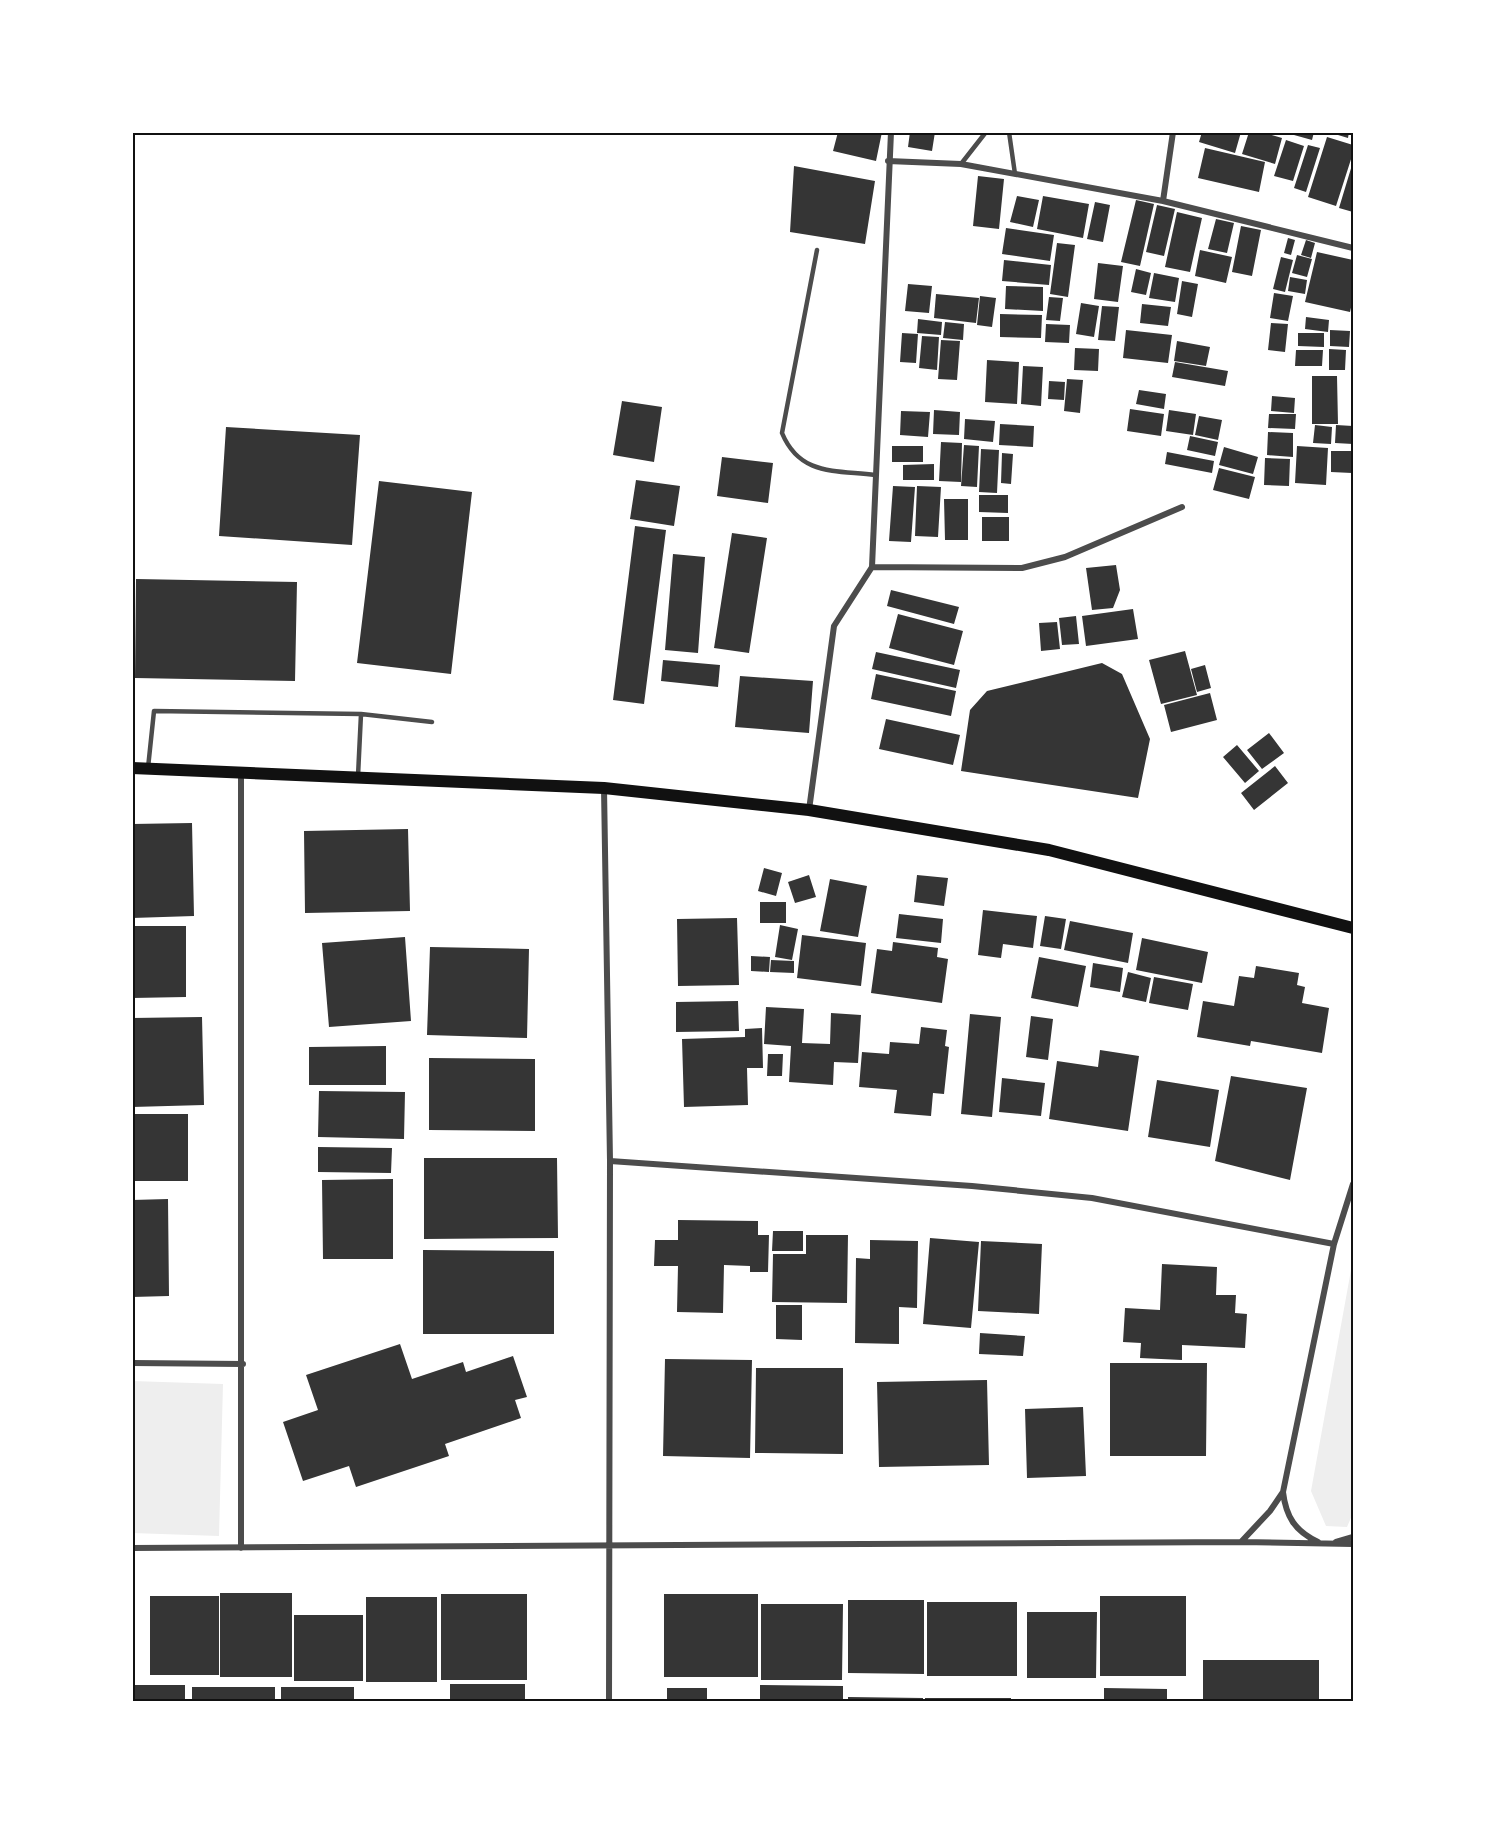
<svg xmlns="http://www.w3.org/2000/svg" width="1485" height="1834" font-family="Merriweather,serif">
<rect width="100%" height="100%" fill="#fff"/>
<path fill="#eee" d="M1353,1259V1513L1347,1527L1326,1526L1311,1491Z
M132,1381L223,1384L219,1536L132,1533Z"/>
<path fill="#353535" d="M838,132H882L876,161L833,151Z
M910,132H935L932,151L908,147Z
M1202,132H1241L1235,153L1199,142Z
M1249,132H1261L1282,138L1275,164L1242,154Z
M1295,132H1314L1312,140L1294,135Z
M1328,132H1349L1348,138Z
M1327,137L1353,145V153L1336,206L1308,197Z
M1286,140L1304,146L1293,181L1274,176Z
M1308,145L1320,148L1306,192L1294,188Z
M1205,148L1265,162L1259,192L1198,178Z
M1352,165L1353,166V212L1339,208Z
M794,166L875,181L865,244L790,232Z
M978,176L1004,179L999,229L973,226Z
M1017,196L1039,200L1033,227L1010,222Z
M1043,196L1089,204L1083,238L1037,229Z
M1136,200L1154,204L1140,266L1121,262Z
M1095,202L1110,205L1103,242L1087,239Z
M1157,205L1175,209L1164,256L1146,252Z
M1177,212L1202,218L1190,272L1165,267Z
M1216,219L1234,223L1227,253L1208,249Z
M1241,226L1261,230L1252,276L1232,272Z
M1006,228L1054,235L1050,261L1002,254Z
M1288,238L1295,240L1291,255L1284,253Z
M1306,240L1315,243L1311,258L1301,255Z
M1057,243L1075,245L1068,297L1050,294Z
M1200,250L1232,257L1226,283L1195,276Z
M1317,252L1353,260V299L1350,312L1305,302Z
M1297,255L1312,259L1307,277L1292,273Z
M1281,257L1293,260L1285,292L1273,289Z
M1004,260L1051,265L1049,285L1002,281Z
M1098,263L1123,266L1118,302L1094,299Z
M1136,269L1151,273L1146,295L1131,292Z
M1154,273L1179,278L1175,302L1149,298Z
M1290,277L1307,280L1305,294L1288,291Z
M1182,281L1198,284L1192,317L1177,314Z
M908,284L932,286L929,313L905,311Z
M1006,286L1043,287V311L1005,309Z
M1274,293L1293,296L1288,321L1270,318Z
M936,294L979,298L976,323L934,318Z
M980,296L996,298L992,327L977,325Z
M1049,297L1063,298L1060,321L1046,320Z
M1081,303L1099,306L1094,337L1076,334Z
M1142,304L1171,307L1168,326L1140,323Z
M1102,306L1119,307L1115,341L1098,340Z
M1000,314L1042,315L1041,338L1000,337Z
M1306,317L1329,320L1328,332L1305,329Z
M918,319L942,322L941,335L917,333Z
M945,322L964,324L963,340L943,338Z
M1271,323L1288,324L1285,352L1268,350Z
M1046,324L1070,325L1069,343L1045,342Z
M1126,330L1172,335L1168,363L1123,358Z
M1330,330L1350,331L1349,347L1330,346Z
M902,333L918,334L916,363L900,362Z
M1298,333H1324V347L1298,346Z
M922,336L939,337L937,370L919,368Z
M941,340L960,341L957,380L938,379Z
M1177,341L1210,347L1206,366L1174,361Z
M1075,348L1099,349L1098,371L1074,370Z
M1329,349L1346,350L1345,370H1329Z
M1296,350H1323L1322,366H1295Z
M987,360L1019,362L1017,404L985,402Z
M1175,362L1228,371L1225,386L1172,377Z
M1023,366L1043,367L1041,406L1021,404Z
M1312,376H1337L1338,424H1312Z
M1067,379L1083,380L1080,413L1064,411Z
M1049,381L1065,382L1064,400L1048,399Z
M1139,390L1166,394L1164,409L1136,404Z
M1272,396L1295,398L1294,413L1271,411Z
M622,401L662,407L654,462L613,455Z
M1130,409L1164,414L1161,436L1127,431Z
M934,410L960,412L959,435L933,434Z
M1169,410L1196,414L1193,435L1166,431Z
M901,411L930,412L928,437L900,435Z
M1269,414H1296L1295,429L1268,428Z
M1199,416L1222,420L1218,440L1195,435Z
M965,419L995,421L993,442L964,439Z
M1000,424L1034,426L1033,447L999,445Z
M1315,425L1332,427L1331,444L1313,443Z
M1336,425L1353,426V444L1335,443Z
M226,427L360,435L352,545L219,536Z
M1268,432L1293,433V457L1267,455Z
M1190,436L1218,442L1215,456L1187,450Z
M941,442L962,443L961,482L939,481Z
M964,445L979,446L977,487L961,486Z
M892,446H923V462H892Z
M1297,446L1328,448L1326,485L1295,483Z
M1224,447L1258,457L1253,474L1219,465Z
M981,449L999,450L997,493L979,492Z
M1331,451H1352V473L1331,472Z
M1167,452L1214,461L1212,473L1165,464Z
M1002,453L1013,454L1011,484L1001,483Z
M722,457L773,463L768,503L717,496Z
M1265,458L1290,459L1289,486L1264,485Z
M934,464V480H903V465Z
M1219,468L1255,477L1249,499L1213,490Z
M636,480L680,486L674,526L630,519Z
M379,481L472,492L451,674L357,663Z
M893,486L915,487L911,542L889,541Z
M917,486L941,487L938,537L915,536Z
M979,495H1008V513L979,512Z
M944,499H968V540H945Z
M982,517H1009V541H982Z
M635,526L666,530L644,704L613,700Z
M732,533L767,538L749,653L714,648Z
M673,554L705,557L698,653L665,650Z
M1116,565L1120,590L1113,608L1092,610L1086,568Z
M136,579L297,582L295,681L135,678Z
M891,590L959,607L954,624L887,606Z
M1133,609L1138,639L1086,646L1082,616Z
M898,614L963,631L954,665L889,648Z
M1076,616L1079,644L1062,645L1059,618Z
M1057,622L1060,649L1041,651L1039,623Z
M1185,651L1197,695L1161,704L1149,660Z
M876,652L960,670L956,688L872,669Z
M663,660L720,665L718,687L661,681Z
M1102,663L1122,674L1150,739L1138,798L961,771L970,710L987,691Z
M1205,665L1211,688L1197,692L1191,669Z
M876,674L956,691L951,716L871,699Z
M740,676L813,681L809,733L735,727Z
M1210,693L1217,720L1171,732L1164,705Z
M886,719L960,735L953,765L879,749Z
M1269,733L1284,753L1262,769L1247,750Z
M1237,745L1259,771L1245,783L1223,757Z
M1275,766L1288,783L1254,810L1241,793Z
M192,823L194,916L132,918V824Z
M408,829L410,911L305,913L304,831Z
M764,868L782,873L776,896L758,891Z
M809,875L816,897L795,903L788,882Z
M917,875L948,878L944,906L914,902Z
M830,879L867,886L858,937L820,931Z
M760,902H786V923H760Z
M983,910L1037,916L1033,948L1003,944L1001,958L978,955Z
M899,914L943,919L941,943L896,938Z
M1045,916L1066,919L1061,949L1040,946Z
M737,918L739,985L678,986L677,919Z
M1070,921L1133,933L1128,963L1064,950Z
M780,925L798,929L792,960L775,957Z
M132,926H186V997L132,998Z
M802,935L866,943L861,986L797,978Z
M405,937L411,1021L329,1027L322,943Z
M1142,938L1208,952L1202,983L1136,970Z
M893,942L938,948L937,957L948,959L942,1003L871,993L877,949L892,951Z
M430,947L529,949L527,1038L427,1035Z
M751,956L770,957L769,972L751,971Z
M1039,957L1086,966L1078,1007L1031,998Z
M771,960L794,961V973L770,972Z
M1093,963L1123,968L1120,992L1090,987Z
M1256,966L1299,973L1297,985L1305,987L1302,1003L1329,1008L1322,1053L1251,1041L1250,1046L1197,1037L1203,1001L1234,1006L1239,976L1254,978Z
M1128,972L1151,978L1146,1002L1122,997Z
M1154,977L1193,984L1188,1010L1149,1003Z
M738,1001L739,1031L676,1032V1002Z
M766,1007L804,1009L802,1043L830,1044L831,1013L861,1015L858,1063L834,1062L833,1085L789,1082L791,1046L764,1044Z
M970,1014L1001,1017L992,1117L961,1114Z
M1031,1016L1053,1019L1048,1060L1026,1057Z
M202,1017L204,1105L132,1107V1018Z
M921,1027L947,1030L945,1046L949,1047L944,1094L933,1093L931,1116L894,1113L897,1090L859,1087L862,1052L889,1054L890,1042L919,1044Z
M762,1028L763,1068H747L748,1105L684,1107L682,1039L745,1037V1029Z
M386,1046V1085H309V1047Z
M1100,1050L1139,1056L1128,1131L1049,1119L1057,1061L1098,1067Z
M768,1054H783L782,1076H767Z
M429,1058L535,1059V1131L429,1130Z
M1231,1076L1307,1088L1290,1180L1215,1161Z
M1002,1078L1045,1083L1041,1116L999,1112Z
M1157,1080L1219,1090L1210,1147L1148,1137Z
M319,1091L405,1092L404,1139L318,1137Z
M132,1114H188V1181H132Z
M318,1147L392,1148L391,1173L318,1172Z
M424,1158H557L558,1238L424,1239Z
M393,1179V1259H323L322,1180Z
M168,1199L169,1296L132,1297V1200Z
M678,1220L758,1221V1235H769L768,1272H750V1266L724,1265L723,1313L677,1312L678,1266H654L655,1240H678Z
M773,1231H803V1251H772Z
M806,1235H848L847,1303L772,1302L773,1254H806Z
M930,1238L979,1242L971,1328L923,1324Z
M870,1240L918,1241L917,1308L899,1307V1344L855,1343L856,1258L870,1259Z
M981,1241L1042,1244L1039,1314L978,1311Z
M423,1250L554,1251V1334H423Z
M1162,1264L1217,1267L1216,1295H1236L1235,1313L1247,1314L1245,1348L1182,1345V1360L1140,1358L1141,1343L1123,1342L1125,1308L1160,1310Z
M776,1305H802V1340L776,1339Z
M980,1333L1025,1336L1023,1356L979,1354Z
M400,1344L412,1379L463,1362L466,1372L513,1356L527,1397L515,1400L521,1418L445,1444L449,1456L356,1487L349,1466L303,1481L283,1422L318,1410L306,1375Z
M665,1359L752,1360L750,1458L663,1456Z
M1110,1363H1207L1206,1456H1110Z
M756,1368H843V1454L755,1453Z
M987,1380L989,1465L879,1467L877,1382Z
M1083,1407L1086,1476L1027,1478L1025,1409Z
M220,1593H292V1677H220Z
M441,1594H527V1680H441Z
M664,1594H758V1677H664Z
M150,1596H219V1675H150Z
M1100,1596H1186V1676H1100Z
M366,1597H437V1682H366Z
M848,1600H924V1674L848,1673Z
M927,1602H1017V1676H927Z
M761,1604H843L842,1680H761Z
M1027,1612H1097L1096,1678H1027Z
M294,1615H363V1681H294Z
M1203,1660H1319V1702H1203Z
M450,1684H525V1702H450Z
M132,1685H185V1702H132Z
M760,1685L843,1686V1702H760Z
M192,1687H275V1702H192Z
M281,1687H354V1702H281Z
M667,1688H707V1702H667Z
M1104,1688L1167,1689V1702H1104Z
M848,1697L923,1698V1702H848Z
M925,1698H1011V1702H925Z"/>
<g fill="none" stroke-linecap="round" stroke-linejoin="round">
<path stroke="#4c4c4c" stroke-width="4.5" d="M1009,132L1015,174
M961,164L986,132
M817,250L782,433C800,476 835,470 875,475
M361,714L432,722
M148,768L154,711L361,714L358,776"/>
<path stroke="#4c4c4c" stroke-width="6" d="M888,161L961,164L1163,201L1353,248
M1163,201L1173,132
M872,567L1022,568L1065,557L1182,507
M241,771V1548
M604,788L610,1161L609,1702
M809,810L834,626L872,567L891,132
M610,1161L972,1186L1092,1198L1334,1244
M132,1363L243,1364
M1283,1492C1286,1517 1295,1531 1318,1542
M1241,1542L1270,1511L1283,1492L1334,1244L1353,1184
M1336,1542L1353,1537
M132,1548L1241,1542L1353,1544"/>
<path stroke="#111" stroke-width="12" d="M132,768L604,788L809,810L1049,850L1353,928"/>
</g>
<rect width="1485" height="1834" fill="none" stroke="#ffffff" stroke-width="267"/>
<rect x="134" y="134" width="1218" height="1566" fill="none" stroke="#111" stroke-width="2"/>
</svg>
